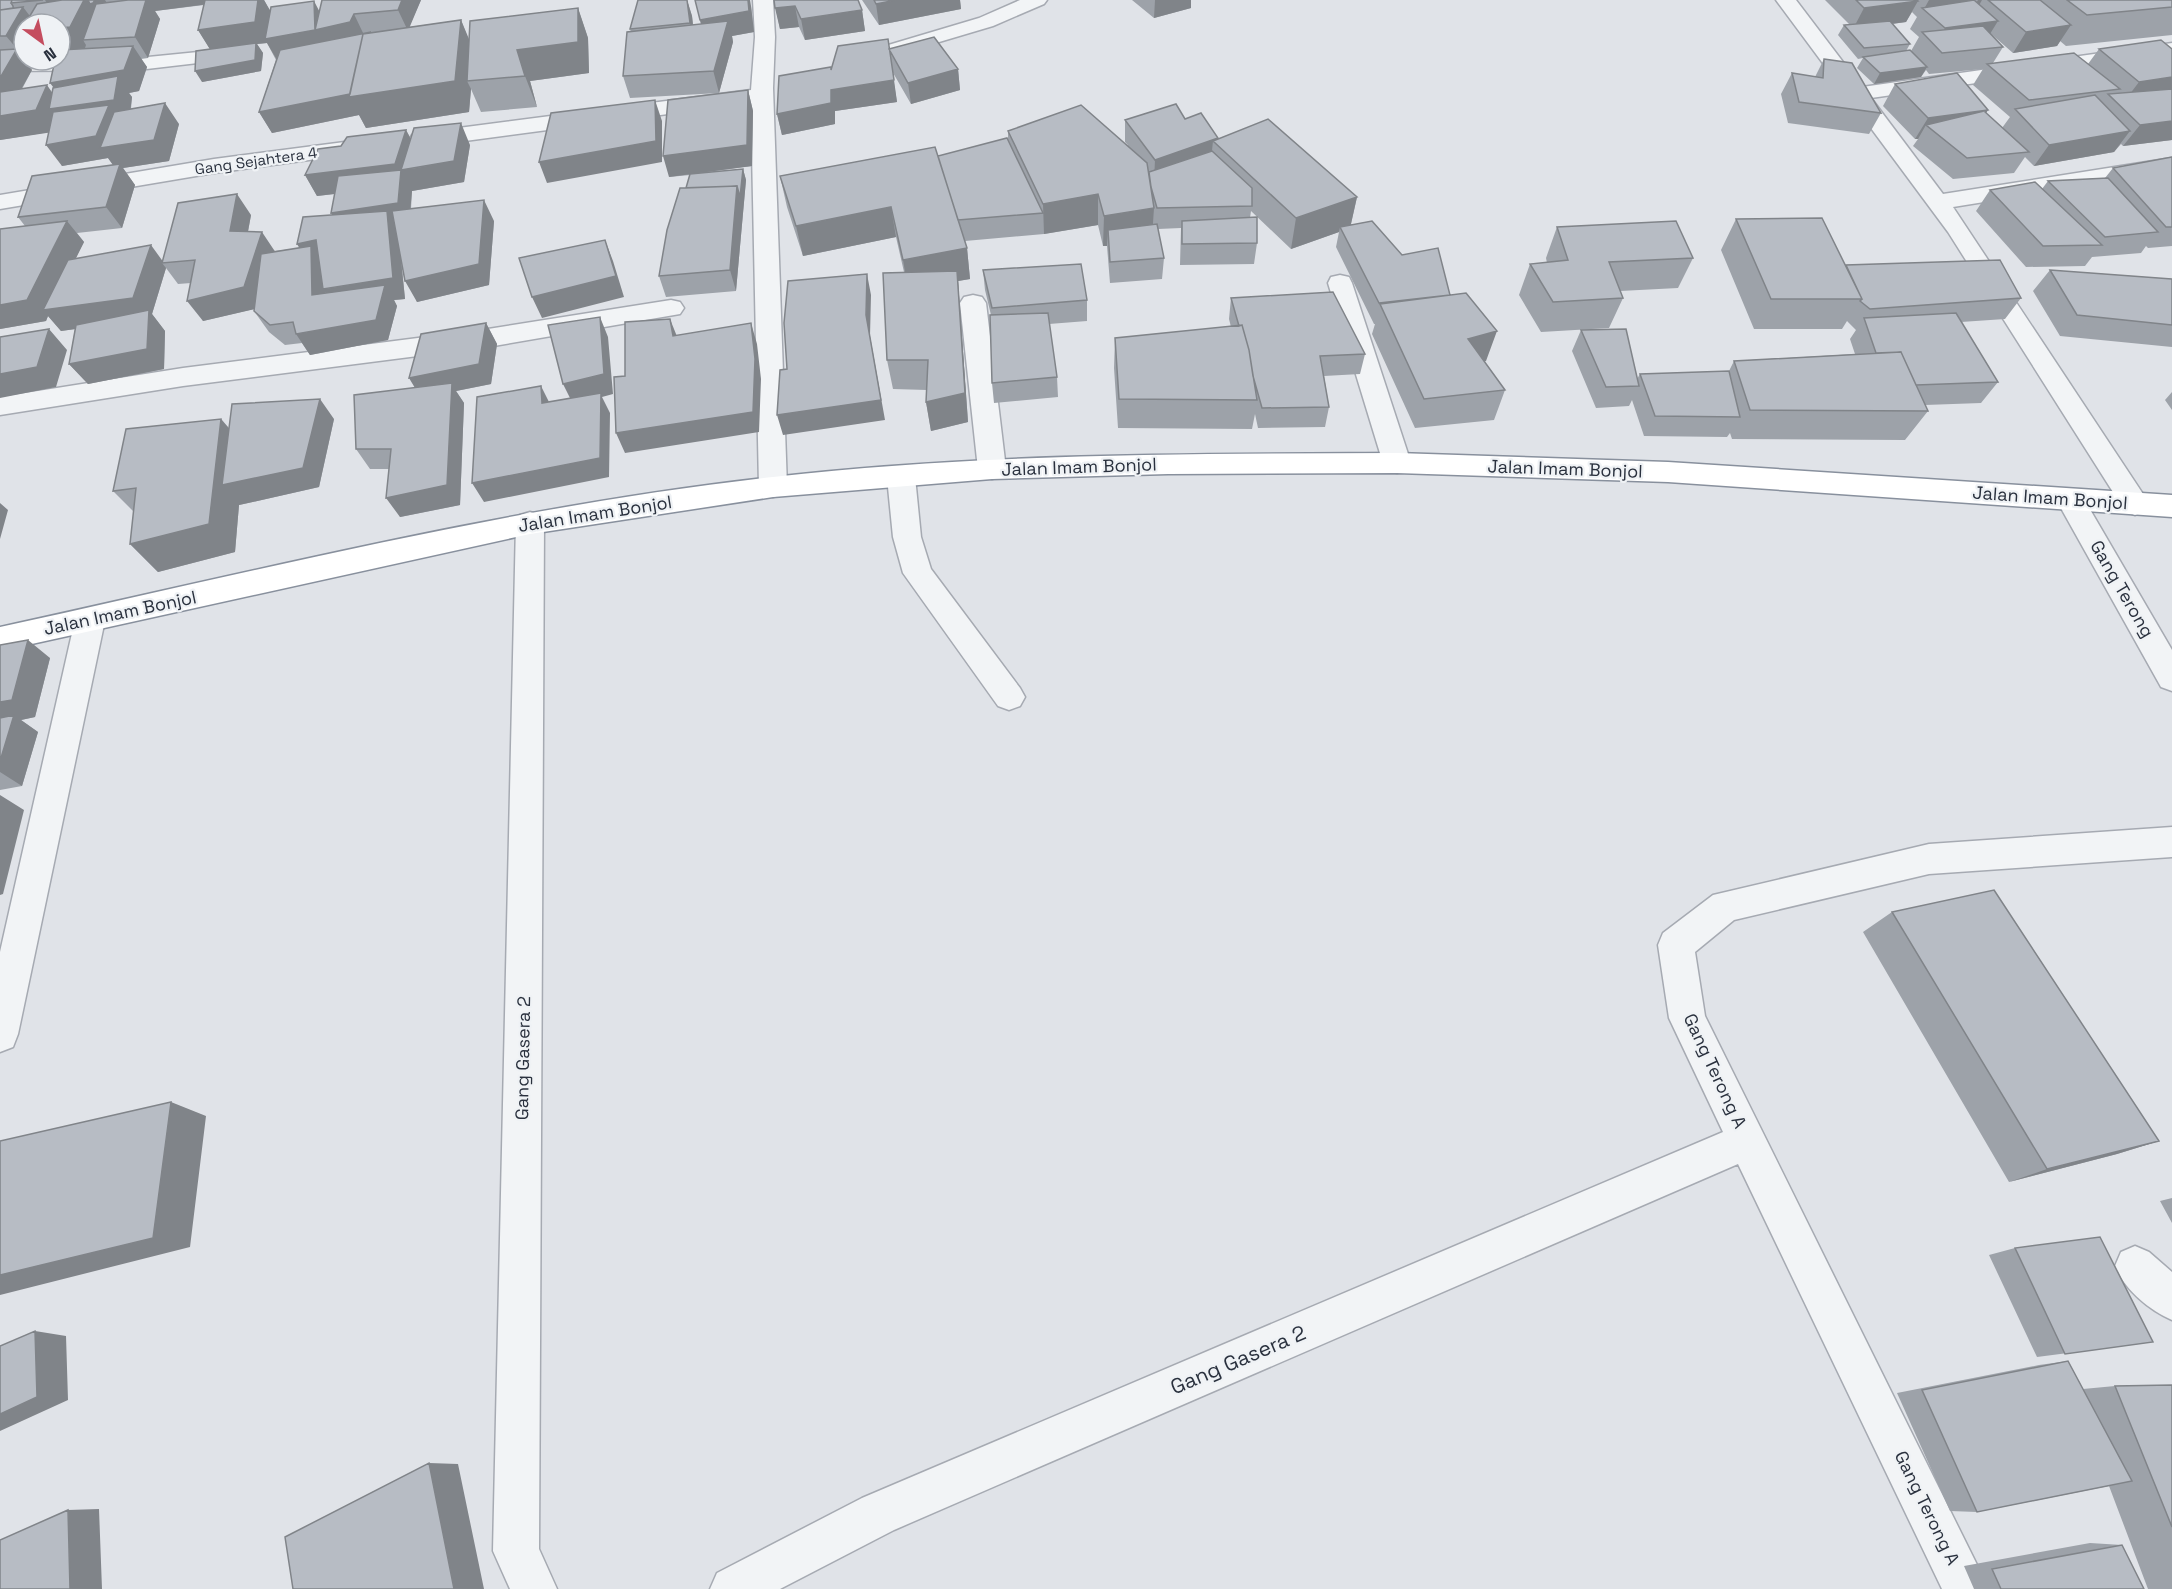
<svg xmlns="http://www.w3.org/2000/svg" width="2172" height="1589" font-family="'Space Grotesk',sans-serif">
<rect width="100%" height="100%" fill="#e0e3e8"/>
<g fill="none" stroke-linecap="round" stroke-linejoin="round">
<g stroke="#a6aab2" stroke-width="3">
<path id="minor" d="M753,0H773L775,37L773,88L787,487L783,494L773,497L763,494L759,487L751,103L420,147L412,145L409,140L412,135L420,133L751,90L755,37Z
M1020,0H1047L1044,4L993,26L892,56L885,54L881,50L885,46L979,18Z
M1776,0H1796L1862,87L2172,43V55L1871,98L1943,194L2172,158V172L1953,207L2145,497L2149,504L2145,511L2135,515L2125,511L1948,232Z
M208,51L215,53L219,57L215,61L138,70L0,71V59L60,60V58H138Z
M360,140L368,142L371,147L368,152L214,173L0,209V195L214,159Z
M1340,275L1349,277L1352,283L1411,463L1407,470L1397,473L1387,470L1383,463L1328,283L1331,277Z
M973,295L982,297L986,303L1006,469L1002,476L992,479L982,476L978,469L960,303L964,297Z
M671,300L680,302L684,308L680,314L488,347L183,386L0,415V397L183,368L488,329Z
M901,467L911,470L915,477L921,537L931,569L1020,688L1025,697L1020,706L1009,710L998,706L903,573L893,537L887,477L891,470Z
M2071,491L2081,494L2172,650V691L2161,687L2057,501L2061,494Z
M530,512L540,515L544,523L539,1549L557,1589H510L493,1551L516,523L520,515Z
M90,608L101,612L105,620L18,1034L13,1047L0,1052V952L75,620L79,612Z
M2172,827V857L1929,874L1734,920L1695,952L1705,1016L1989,1589H1942L1738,1164L894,1530L780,1589H710L717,1573L862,1498L1723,1132L1669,1018L1658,945L1663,933L1713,895L1929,844Z
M2135,1246L2149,1252L2172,1272V1320C2149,1310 2124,1289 2115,1266L2121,1252Z"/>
</g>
<g stroke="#88909d" stroke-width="3">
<path id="highway" d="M1397,453L1668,462L2172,495V517L1668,482L1397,473L1168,474L992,479L773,497L530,534L0,651V627C256,571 512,506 773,477C980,453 1189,454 1397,453Z"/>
</g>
<use href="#minor" fill="#f2f4f6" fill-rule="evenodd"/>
<use href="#highway" fill="#fff" fill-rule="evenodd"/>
</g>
<path fill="#9da2a9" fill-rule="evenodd" d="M0,0H264L270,11L319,12L322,0H421L409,27L461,20L469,41L578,8L588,38L589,73L530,81L537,107L481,112L471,89L469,112L366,128L359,115L272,133L259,112L276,60L267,43L257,44L263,53L261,71L202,82L210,49L198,30L204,5L155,11L160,19L148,58L141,59L147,67L139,91L129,93L132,97L131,109L179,124L169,161L123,168L135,185L122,228L77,233L84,242L75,259L163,261L251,215L248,232L275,251L300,248L297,244L332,215L335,194L317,196L305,175L341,146L406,130L411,139L470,145L464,182L412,191L411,209L494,221L489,285L417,302L401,257L405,299L394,300L397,306L388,340L310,355L302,343L285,345L269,332L254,311V309L203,321L191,283L178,284L166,268L152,314L165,331L164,369L88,384L69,364L75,329L61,331L48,316L46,321L0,329V229L25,226L18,217L113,165L108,158L62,166L49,132L0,140ZM24,24H60V60L52,93L22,89L32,70L22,57Z
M638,0H687L692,16L693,25L701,24L695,0L751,6L754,32L732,36L733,42L719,93L630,98L623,76L631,32L630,29Z
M774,0L862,10L865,31L805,40L799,27L780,29Z
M862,0H960L961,9L879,25Z
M1132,0H1191V8L1154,18Z
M1825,0H2172V35L2066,46L2060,41L2057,46L2013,53L1990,33L2003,47L1993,63L2088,64L2099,49L2171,48H2172V140L2123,146L2121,144L2114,152L2034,166L2025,157L2014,173L1953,179L1913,146L1918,139H1915L1883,106L1895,84L1988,110L1986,113L2002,128L2010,117L1973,85L1983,69L1929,74L1926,70L1921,77L1874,84L1857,68L1863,58L1858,59L1838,35L1844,25L1849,24ZM1912,12L1917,17L1910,29L1919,37L1911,51H1906L1910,44L1892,24L1906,22Z
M889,49L958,69L960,90L911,104L892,71L897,102L835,111V124L782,135L777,114L831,69Z
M1824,59L1881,113L1869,134L1788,123L1781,94L1792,73L1815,77Z
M748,90L753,111L752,166L708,172L743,169L746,180L736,291L666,297L659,276L690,175L669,177Z
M1185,119L1218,138V139L1357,197L1351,224L1402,255L1450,296L1486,361H1484L1505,390L1494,420L1415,428L1372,334L1375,324H1374L1336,247L1339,232L1291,249L1251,211L1250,218L1257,243L1254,264L1180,265L1181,228L1158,229L1164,258L1162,279L1110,283L1107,246H1103L1098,225L1044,234L965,241L967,248L970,279L958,281L968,422L931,431L926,402L927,390L893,389L887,360L904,272L896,237L803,256L787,207L780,176L938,156L1008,140V131L1128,145L1125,142V120Z
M2172,157V246L2148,248L2146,246L2141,253L2092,257L2085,266L2026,267L1976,211L1990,190L2042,189L2048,181L2105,178L2113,168Z
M1736,219L1846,265L2021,298L2005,319L1961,322L1998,382L1981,403L1925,405L1928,411L1905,440L1732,439L1730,433L1727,437L1644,436L1632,400L1629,406L1596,408L1572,351L1581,330L1637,379L1640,374L1729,371L1734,361L1855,354L1850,339L1856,330L1847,321L1842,329H1754L1721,250Z
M1557,227L1693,258L1678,288L1620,291L1623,298L1609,328L1541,332L1519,295L1530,264L1547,263L1546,258Z
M983,270L1087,300V321L1049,324L1057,377L1058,397L994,403L992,383L991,315L985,290Z
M2050,270L2172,279V347L2060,336L2033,291Z
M1231,298L1365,354L1360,374L1324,376L1329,407L1325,427L1258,428L1255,414L1252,429L1118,428L1114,368L1115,338L1231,327L1229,319Z
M486,323L497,344L491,384L456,391L464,403L460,505L400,517L389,469H370L356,449Z
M2172,392V410L2165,400Z
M221,419L229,428L334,419L319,487L239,505L235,552L158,572L130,544L134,512L113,491Z
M0,645L50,658L35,717L21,720L38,732L22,786L0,790Z
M1892,912L2159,1141L2117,1154L2009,1182L1863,932Z
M2172,1198V1223L2160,1201Z
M2015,1248L2153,1342L2037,1357L1989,1255Z
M2068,1361L2083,1389L2115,1386L2172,1385V1589H2148L2109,1486L1977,1512L1950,1511L1897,1393L2039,1365Z
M2090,1543L2122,1545L2144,1589H1974L1964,1566Z"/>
<path fill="#808489" d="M45,0H105L107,3L83,40L86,45L85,48L60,51L59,21Z
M140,0H225L224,2L155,11L160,19L148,58L135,37Z
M258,0H264L271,12L314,1L325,22L354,14L364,35L277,60L267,43L257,44L263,53L261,71L202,82L195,71L211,51L198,30Z
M402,0H421L408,31L398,10Z
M687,0L692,16L695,44L690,23Z
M748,0H750L751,6L754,32L732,36L733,42L719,93L700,20Z
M896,0H960L961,9L879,25L876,4Z
M1155,0H1191V8L1154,18Z
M1929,0H1969L1961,13L1924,9Z
M1978,0H1982L1977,9L1972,10Z
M1918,1L1906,22L1853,29L1864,8Z
M13,6L19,14L23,7L36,24H24V53L22,57L32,70L10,109L0,96V78L17,49L6,36L9,17Z
M795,6L799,27L780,29L775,8Z
M578,8L588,38L589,73L530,81L537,107L525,76L517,50Z
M862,10L865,31L805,40L801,19Z
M461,20L474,51L467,81L471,89L469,112L366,128L359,115L272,133L259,112L381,53Z
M1998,21L1985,42L1935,45L1945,28Z
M2071,25L2057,46L2013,53L2026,32Z
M133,46L147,67L139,91L129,93L132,97L129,121L165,103L179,124L169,161L123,168L135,185L122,228L106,207L116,169L108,158L62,166L46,145L53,132L0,140V116L47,85L62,107L66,104L50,83Z
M1927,67L1921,77L1874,84L1880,73Z
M958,69L960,90L911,104L908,83Z
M2172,77V91L2123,103L2139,82Z
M894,80L897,102L835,111V124L782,135L777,114L831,90Z
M748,90L753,111L752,166L669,177L663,156Z
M655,100L662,121V162L547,183L539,162Z
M1988,110L1974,131L1926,125L1918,139H1915L1928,118Z
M2172,121V140L2123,146L2140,125Z
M461,123L470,145L464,182L412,191L409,224L395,226L398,232L405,299L394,300L397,306L388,340L310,355L296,334L376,320L380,302L336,310L325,292L326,316L312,295L311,264L310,265L297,244L316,240L329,261L321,263L324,267L325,289L393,278L388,227L343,234L331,213L398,203L400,186L317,196L305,175L395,164L406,130L417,151L411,169L454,161Z
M2130,131L2114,152L2034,166L2049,145Z
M1218,138L1217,145L1213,141L1211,160L1154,181L1155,160Z
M743,169L746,180L736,291L730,270L737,186Z
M237,194L251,215L244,252L230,231Z
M1098,194V225L1044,234L1043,204Z
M1357,197L1350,228L1340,227L1339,232L1291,249L1296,218Z
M484,200L494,221L489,285L417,302L405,281Z
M891,207L896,237L803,256L796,226Z
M1154,208L1152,238L1108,230L1107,246H1103L1104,216Z
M67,221L84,242L51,309L151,245L164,263H162L166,268L152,314L165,331L164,369L88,384L69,364L149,319L61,331L48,316L46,321L0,329V305Z
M262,232L276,253L259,308L203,321L187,301Z
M605,240L613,261L624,297L542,318L532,297Z
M967,248L970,279L958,281L968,422L931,431L926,402L965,393L908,290L903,260Z
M867,274L871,295L870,336L885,420L783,435L777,415L866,315Z
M600,317L608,337L613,394L602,397L610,413L609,477L484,502L472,483L573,404L563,384Z
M670,319L678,339L673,336Z
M486,323L497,344L491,384L456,391L464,403L460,505L400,517L386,498L421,398L409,378Z
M751,323L757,344L761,379L759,432L625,453L616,433Z
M49,329L67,350L56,387L0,398V374Z
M1497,331L1486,361L1458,368L1468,339Z
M541,386L551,406L542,403Z
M320,399L334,419L319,487L239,505L235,552L158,572L130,544L221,419L245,448Z
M0,503L8,510L0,539Z
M28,640L50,658L35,717L21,720L38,732L22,786L0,772V702Z
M0,795L24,810L3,894L0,895Z
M171,1102L206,1116L190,1247L0,1295V1275Z
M2159,1141L2117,1154L2009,1182L2047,1169Z
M35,1331L66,1336L68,1400L0,1431V1414Z
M429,1463L458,1464L484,1589H454Z
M99,1509L102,1589H70L68,1510Z"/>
<path fill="#b7bcc4" stroke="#808489" stroke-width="1.5" d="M0,0H12L11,3L13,6V8L0,10Z
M12,0H43L11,3Z
M62,0H84L70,27L60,28V24H25L37,4Z
M88,0H95L93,3L90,4Z
M128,0H146L135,37L83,40L96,4Z
M205,0H258L255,22L198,30Z
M322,0H402L398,10L354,14L350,22L315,30Z
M638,0H687L690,23L630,29Z
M695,0H748L749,11L700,20Z
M774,0H858L862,10L801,19L795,6L775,8Z
M874,0H896L876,4Z
M1856,0H1917L1918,1L1864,8Z
M1974,0L1998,21L1945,28L1922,8Z
M1988,0H2040L2071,25L2026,32Z
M2067,0H2172V7L2087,15Z
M314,1L315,30L265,39L271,7Z
M23,7L6,36H0V10Z
M578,8V42L517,50L525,76L467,81L470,21Z
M461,20L455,81L349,97L363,34Z
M728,21L714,71L623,76L627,32Z
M1890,21L1910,44L1864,48L1844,25Z
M24,26V33L19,34Z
M1983,26L2003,47L1942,53L1922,32Z
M371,32L363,34L350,94L259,112L280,50Z
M934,37L958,69L908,83L889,49Z
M888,39L894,80L831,90V103L777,114L779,76L831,67V70L838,46Z
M2161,40L2172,49V77L2139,82L2099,49Z
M256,43L255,60L195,71L196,51Z
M133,46L124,70L50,83L55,60H60V50Z
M17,49L0,78V50Z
M1910,50L1927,67L1880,73L1863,57Z
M2074,53L2120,89L2029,100L1987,64Z
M1824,59L1852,63L1881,113L1799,102L1792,73L1823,78Z
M1957,73L1988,110L1928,118L1895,84Z
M118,76L114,100L49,109L53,88Z
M47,85L36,110L0,116V92Z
M2172,89V121L2140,125L2108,94Z
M748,90L747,145L663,156L668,100Z
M2095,95L2130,131L2049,145L2015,109Z
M655,100L656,141L539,162L551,113Z
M165,103L154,140L100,148L114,112Z
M1176,104L1185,119L1201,113L1218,138L1155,160L1125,120Z
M109,105L96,136L46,145L53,112Z
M1081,105L1147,163L1154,208L1104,216L1098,194L1043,204L1008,131Z
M1984,111L2029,152L1967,158L1926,125Z
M1268,119L1357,197L1296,218L1213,141Z
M461,123L454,161L401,170L414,128Z
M406,130L395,164L305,175L318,149L341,146L347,137Z
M1007,138L1043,213L958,220L938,156Z
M935,147L967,248L903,260L891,207L796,226L780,176Z
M1212,151L1252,188V206L1157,208L1151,187L1149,172Z
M2172,157V227H2166L2113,168Z
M120,164L106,207L18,217L32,176Z
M743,169L740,197L737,186L686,188L690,174Z
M401,170L398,203L331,213L338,176Z
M2108,178L2158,232L2105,237L2048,181Z
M2035,182L2102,245L2043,246L1990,190Z
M737,186L730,270L659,276L667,230L680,188Z
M237,194L230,231L262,232L244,287L187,301L195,260L162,263L178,203Z
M484,200L479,264L405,281L392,211Z
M387,211L393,278L323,289L316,240L297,244L303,217Z
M1257,217V243L1182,244V221Z
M1822,218L1862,299H1771L1736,219Z
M67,221L27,300L0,305V229Z
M1372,221L1402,255L1438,248L1450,295L1379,303L1340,227Z
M1676,221L1693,258L1609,262L1623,298L1553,302L1530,264L1568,260L1557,227Z
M1157,224L1164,258L1110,262L1108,230Z
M605,240L616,276L532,297L519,258Z
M151,245L133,298L43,310L68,260Z
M311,246L312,295L385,285L376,320L296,334L293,322L270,325L254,311L261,254Z
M2000,260L2021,298L1870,309L1860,301L1862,299L1846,265Z
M1081,264L1087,300L992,308L983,270Z
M2050,270L2172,279V325L2077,315Z
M957,271L965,393L926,402L928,360H887L883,273Z
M867,274L866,315L881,400L777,415L780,370L787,369L784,323L788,281Z
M1333,292L1365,354L1320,356L1329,407L1262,408L1253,376L1249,350L1242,325L1239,326L1231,298Z
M1466,293L1497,331L1468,339L1505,390L1424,399L1380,304Z
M149,310L147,349L69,364L76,325Z
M1048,313L1057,377L992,383L990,315Z
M1956,313L1998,382L1916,385L1901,352L1876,353L1864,318Z
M600,317L604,374L563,384L548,325Z
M670,319L673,336L751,323L755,359L753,412L616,433L614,377L625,376V322Z
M486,323L479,364L409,378L421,334Z
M1242,325L1249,350L1257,400L1119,399L1115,338Z
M49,329L37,367L0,374V337Z
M1626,329L1639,386L1606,387L1581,330Z
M1901,352L1928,411L1750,410L1734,361Z
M1729,371L1740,417L1655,416L1640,374Z
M452,383L447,485L386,498L391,449H356L354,395Z
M541,386L542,403L601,393L600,458L472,483L477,397Z
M320,399L303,468L222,485L232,404Z
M221,419L209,524L130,544L136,488L113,491L126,429Z
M28,640L12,700L0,702V645Z
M14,715L0,761V718Z
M1994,890L2159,1141L2047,1169L1892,912Z
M171,1102L153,1238L0,1275V1141Z
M2100,1237L2153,1342L2065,1354L2015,1248Z
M35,1331L37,1397L0,1414V1346Z
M2068,1361L2132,1481L1977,1512L1922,1390Z
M2172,1385V1527L2115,1386Z
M429,1463L454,1589H293L285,1537Z
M68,1510L70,1589H0V1540Z
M2122,1545L2144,1589H2001L1992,1569Z"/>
<g text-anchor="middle" stroke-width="4.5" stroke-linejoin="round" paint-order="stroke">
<g font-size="15" fill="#2a313e" stroke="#eff2f5">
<text transform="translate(256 161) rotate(-8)" y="5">Gang Sejahtera 4</text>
</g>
<g font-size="18" fill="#2a313e" stroke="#eff2f5">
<text transform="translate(1079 467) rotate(-2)" y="6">Jalan Imam Bonjol</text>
<text transform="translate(1565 469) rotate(2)" y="6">Jalan Imam Bonjol</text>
<text transform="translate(2050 498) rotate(4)" y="6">Jalan Imam Bonjol</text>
<text transform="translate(595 514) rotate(-9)" y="6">Jalan Imam Bonjol</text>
<text transform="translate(2122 589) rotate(60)" y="6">Gang Terong</text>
<text transform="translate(120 613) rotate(-12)" y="6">Jalan Imam Bonjol</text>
<text transform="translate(523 1058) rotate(-89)" y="6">Gang Gasera 2</text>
<text transform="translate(1715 1071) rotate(65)" y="6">Gang Terong A</text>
<text transform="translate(1927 1508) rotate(64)" y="6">Gang Terong A</text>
</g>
<g font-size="21" fill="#2a313e" stroke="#eff2f5">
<text transform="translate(1238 1360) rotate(-23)" y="7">Gang Gasera 2</text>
</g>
</g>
<g transform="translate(42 42) rotate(147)"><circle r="28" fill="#eff2f5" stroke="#a0a5ac" stroke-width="1.5"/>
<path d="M0-4.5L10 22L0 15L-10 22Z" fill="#c44d5f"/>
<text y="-9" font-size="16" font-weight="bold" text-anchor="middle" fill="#2a313e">N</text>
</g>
</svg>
